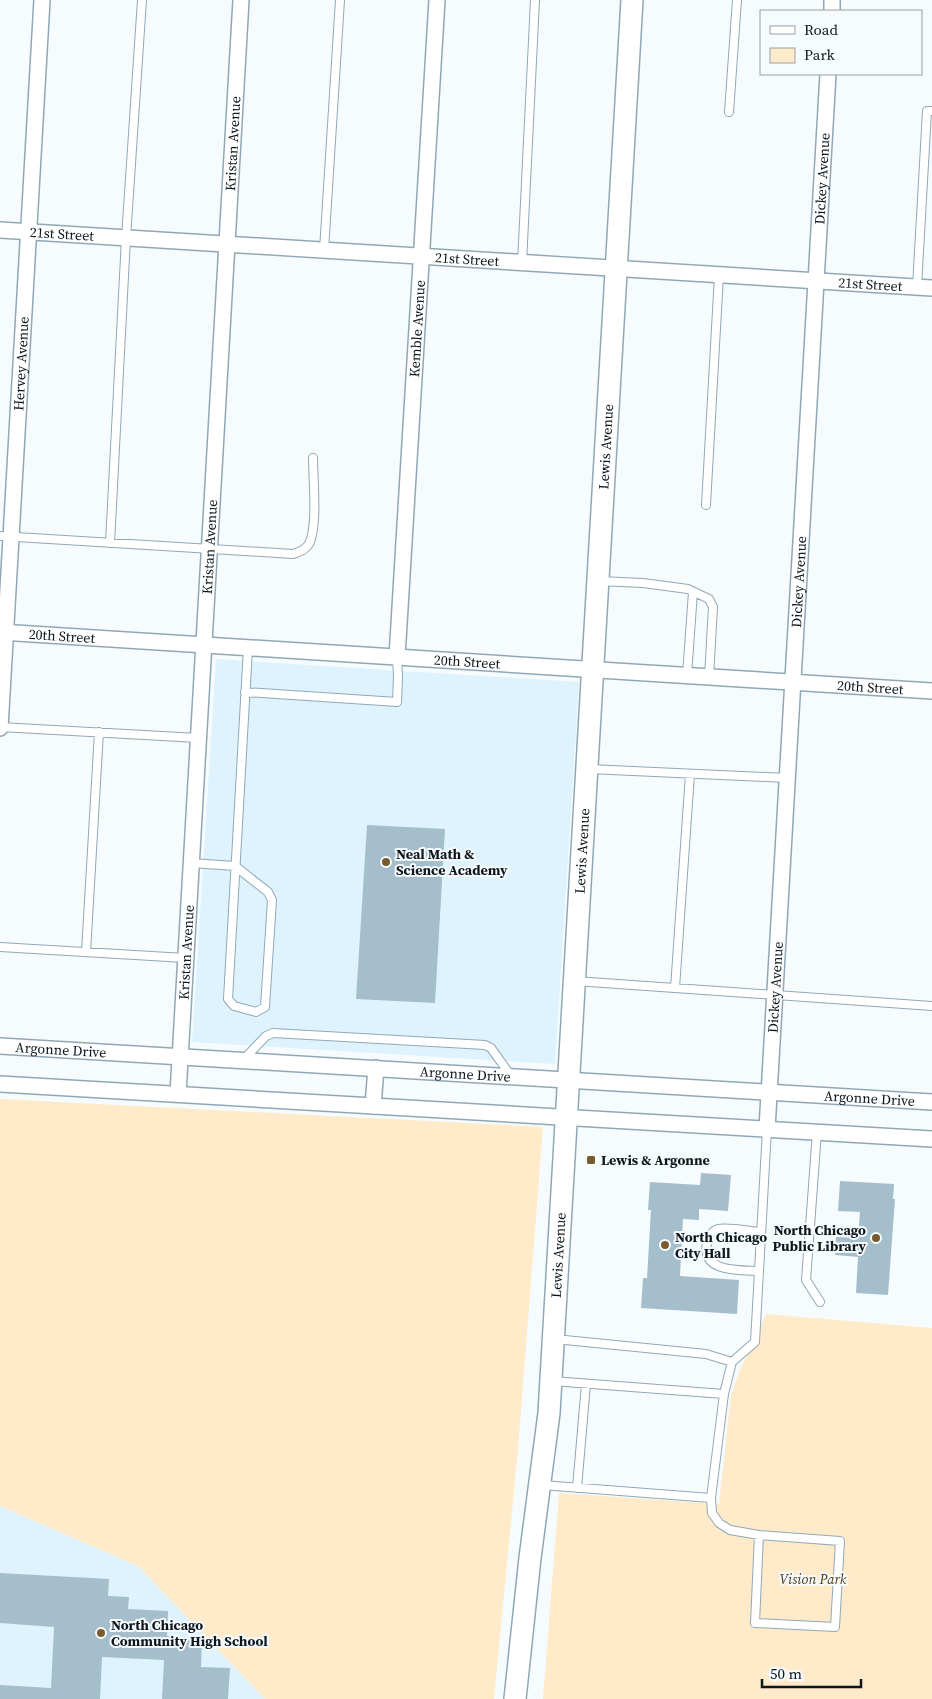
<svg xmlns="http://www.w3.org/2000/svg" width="932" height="1699" font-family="'Source Serif 4',serif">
<rect width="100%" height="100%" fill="#f6fbfe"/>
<path fill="#dff3ff" d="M216,659L579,682L555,1064L192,1042Z
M0,1506L138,1566L265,1699H0Z"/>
<path fill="#ffeac9" d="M0,1099L543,1127L518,1449L494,1699H265L138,1566L0,1506Z
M766,1314L932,1328V1699H543L559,1493L719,1504L731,1395L740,1370Z"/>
<path fill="#a5becc" d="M367,825L445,829L435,1003L356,999Z
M701,1173L731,1175L728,1211L699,1209V1220L683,1219L680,1276L739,1280L737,1314L641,1308L643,1278H647L651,1210H648L650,1182L700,1185Z
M840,1181L894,1184L893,1199H895L888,1295L856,1293L858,1257L835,1255L836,1237L858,1238L860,1212L838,1211Z
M0,1573L109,1579L108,1596L129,1597L128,1609L168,1611L167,1636L202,1638L201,1667L230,1668L228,1699H162L164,1660L102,1657L100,1699H0V1685L51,1688L54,1627L0,1623Z"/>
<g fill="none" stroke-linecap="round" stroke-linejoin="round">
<g stroke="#90a8b6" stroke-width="10">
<path id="service" d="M729,112L737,0
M324,250L340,0
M522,263L535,0
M917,287L927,111H932
M706,505L719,275
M0,536L293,554C300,552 305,550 309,544C318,526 313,479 313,458
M110,543L126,238L142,0
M599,581L643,583L688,589L709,599L713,607L709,677
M687,675L693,592
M245,692L397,702L398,677L397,657
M0,727L198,738
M589,769L787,778
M191,863L235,866L268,892L272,900L265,1007L256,1012L234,1006L228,999C234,882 241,765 248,648
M0,947L185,958
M86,952L99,732
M575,981L932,1006
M675,988L690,774
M243,1060L266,1036L273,1033L485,1045L491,1048L511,1076
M817,1132L806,1280L820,1302
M759,1271C740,1270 701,1273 707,1243C708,1237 712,1231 718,1229C729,1227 749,1231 761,1232
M555,1339L706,1354L732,1362
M552,1381L724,1394
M542,1485L711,1498L724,1394L732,1362L755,1342L767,1129
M577,1488L586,1384
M711,1498L712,1513L719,1523L730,1530L759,1535L840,1541L835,1627L755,1623L759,1535"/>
</g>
<g stroke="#90a8b6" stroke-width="18">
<g id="minor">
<path d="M832,11V0"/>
<path id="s1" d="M0,230L932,288"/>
<path id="s2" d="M0,632L932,691"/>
<path id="s3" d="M397,657L437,0"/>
<path id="s4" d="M0,728L42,0"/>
<path id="s5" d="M0,1046L932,1102"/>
<path d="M0,1084L932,1139"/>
<path id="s6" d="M178,1094L241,0"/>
<path d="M373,1106L376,1068"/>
<path id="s7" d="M767,1129L828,74"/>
</g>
</g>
<g stroke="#90a8b6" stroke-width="24">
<g id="secondary">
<path id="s8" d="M515,1699L530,1558L549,1413L632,0"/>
</g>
</g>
<use href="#service" stroke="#fff" stroke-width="8"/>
<use href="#minor" stroke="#fff" stroke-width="15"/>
<use href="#secondary" stroke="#fff" stroke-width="21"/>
</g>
<g fill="#775b2e" stroke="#f6fbfe" stroke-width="2">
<circle cx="386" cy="862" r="5"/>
<rect x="586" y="1155" width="10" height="10" rx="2.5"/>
<circle cx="876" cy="1238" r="5"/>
<circle cx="665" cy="1245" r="5"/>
<circle cx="101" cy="1633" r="5"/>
</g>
<g text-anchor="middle" stroke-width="4" stroke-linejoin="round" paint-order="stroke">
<g font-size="14" fill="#0d161b" stroke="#f6fbfe">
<text dy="5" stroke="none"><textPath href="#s6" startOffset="952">Kristan Avenue</textPath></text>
<text dy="5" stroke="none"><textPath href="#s7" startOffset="952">Dickey Avenue</textPath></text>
<text dy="5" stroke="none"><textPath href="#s1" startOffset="62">21st Street</textPath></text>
<text dy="5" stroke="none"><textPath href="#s1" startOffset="468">21st Street</textPath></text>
<text dy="5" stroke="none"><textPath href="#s1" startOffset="872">21st Street</textPath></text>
<text dy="5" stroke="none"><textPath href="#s3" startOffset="329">Kemble Avenue</textPath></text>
<text dy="5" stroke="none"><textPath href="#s4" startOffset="365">Hervey Avenue</textPath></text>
<text dy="5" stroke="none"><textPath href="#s8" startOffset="1256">Lewis Avenue</textPath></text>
<text dy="5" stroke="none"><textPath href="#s6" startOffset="548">Kristan Avenue</textPath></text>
<text dy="5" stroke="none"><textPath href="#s7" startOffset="548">Dickey Avenue</textPath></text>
<text dy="5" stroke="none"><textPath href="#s2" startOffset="62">20th Street</textPath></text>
<text dy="5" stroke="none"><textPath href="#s2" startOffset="468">20th Street</textPath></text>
<text dy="5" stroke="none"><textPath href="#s2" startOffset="872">20th Street</textPath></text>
<text dy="5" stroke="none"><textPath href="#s8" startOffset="851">Lewis Avenue</textPath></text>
<text dy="5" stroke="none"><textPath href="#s6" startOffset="142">Kristan Avenue</textPath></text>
<text dy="5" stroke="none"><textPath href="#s7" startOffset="142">Dickey Avenue</textPath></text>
<text dy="5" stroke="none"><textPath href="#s5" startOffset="61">Argonne Drive</textPath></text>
<text dy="5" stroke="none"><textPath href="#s5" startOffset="466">Argonne Drive</textPath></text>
<text dy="5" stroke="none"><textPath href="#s5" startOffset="871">Argonne Drive</textPath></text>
<text dy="5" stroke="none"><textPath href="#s8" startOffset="446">Lewis Avenue</textPath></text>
</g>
<g font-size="14" font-weight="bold" fill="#0d161b" stroke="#f6fbfe" text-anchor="start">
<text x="396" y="859">Neal Math &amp;<tspan x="396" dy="16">Science Academy</tspan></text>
<text x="601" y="1165">Lewis &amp; Argonne</text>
<text x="866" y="1235" text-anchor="end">North Chicago<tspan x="866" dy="16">Public Library</tspan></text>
<text x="675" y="1242">North Chicago<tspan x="675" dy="16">City Hall</tspan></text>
<text x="111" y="1630">North Chicago<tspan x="111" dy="16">Community High School</tspan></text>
</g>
<g font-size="14" font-style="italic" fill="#513a13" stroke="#f6fbfe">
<text x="813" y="1584">Vision Park</text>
</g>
</g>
<rect x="760" y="10" width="162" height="65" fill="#f6fbfe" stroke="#999fa3"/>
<rect x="770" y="26" width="25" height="8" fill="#ffffff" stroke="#999fa3"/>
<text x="804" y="35" font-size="15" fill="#0d161b">Road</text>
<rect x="770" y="48" width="25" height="15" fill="#ffeac9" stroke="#999fa3"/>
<text x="804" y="60" font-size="15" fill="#0d161b">Park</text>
<path d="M762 1679v8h99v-8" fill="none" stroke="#0d161b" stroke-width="2.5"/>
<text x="770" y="1679" font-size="15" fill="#0d161b" stroke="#f6fbfe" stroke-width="4" paint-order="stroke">50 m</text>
</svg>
